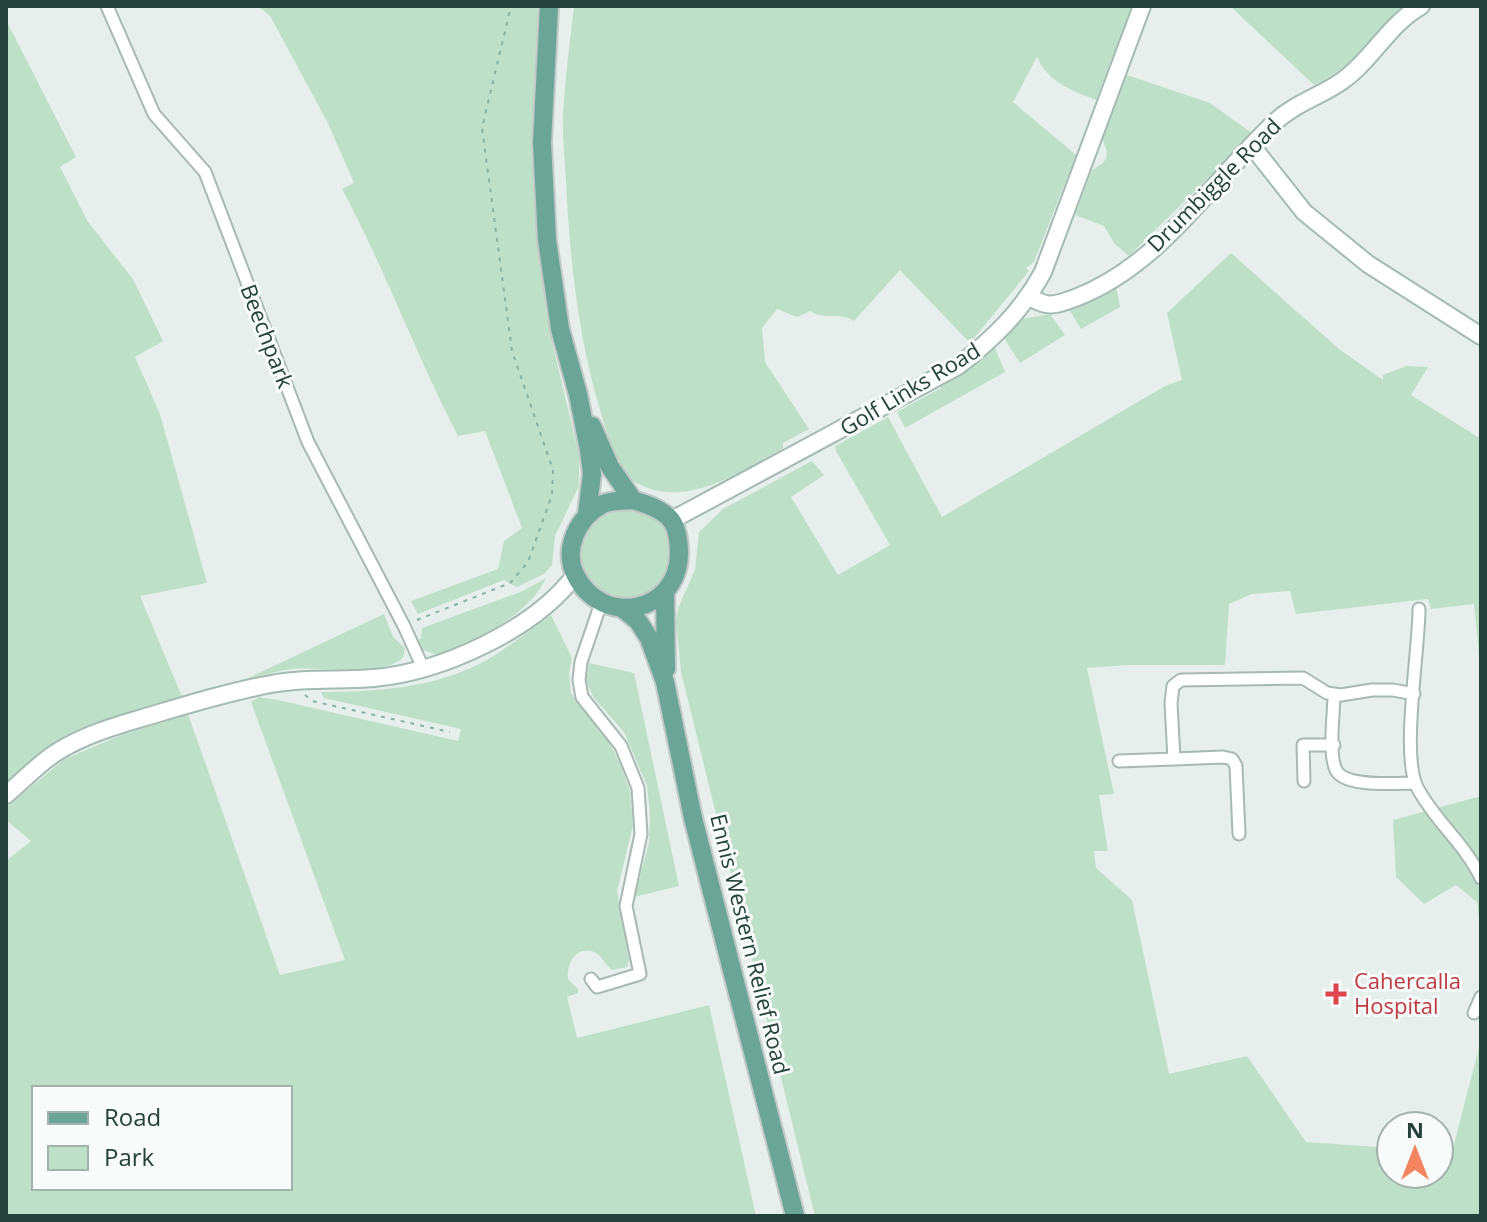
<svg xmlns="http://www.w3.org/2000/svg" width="1487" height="1222" font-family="'Open Sans',sans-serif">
<rect width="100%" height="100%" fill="#e6efeb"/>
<path fill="#bfe0c8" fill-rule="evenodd" d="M258,6H539L532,137L538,245L552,342L579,455V486L555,536L552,565L544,574L517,587L504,580L418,614L411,601L498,569L504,541L522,528L485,431L458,436C416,355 385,269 342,189L354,183L327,121L270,16Z
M574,6H1132L1096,100C1072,91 1048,82 1037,57L1013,102L1076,155L1034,262L1026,268L1029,271L970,343L900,270L854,321C837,311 828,321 810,311L797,317L777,309L762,328L765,362L809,429L783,443V448L777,452C733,476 681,511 631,480C619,472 616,456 611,443C581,361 570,269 566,181C565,159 562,137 563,115C565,79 570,42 574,6Z
M1230,6H1407C1374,31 1354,68 1314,85Z
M6,20L76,157L60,167L88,222L133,279L163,341L135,357L160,414L207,583L140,596L183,699L105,720L59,741L6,786Z
M1127,75L1210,103L1253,134L1129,256L1115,244L1104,226L1075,215L1092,170L1103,163L1106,158L1107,152L1102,138Z
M1231,253L1339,349L1383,380V375L1407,366L1428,367L1411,395L1481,439V675L1474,604L1431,609L1428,599L1296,614L1290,591L1252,594L1229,604L1225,665H1127L1087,668L1114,794L1099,795L1108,851H1094L1096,868L1132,900L1169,1074L1247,1056L1306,1142L1391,1148V1174H1439V1151L1452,1152L1481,1040V1216H815L681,672L676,620L679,606L695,570L699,532L723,509L812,461L824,475L791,497L838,575L890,545L836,451L835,446L888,417L942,517L1165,386L1182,380L1167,313Z
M1116,286L1120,307L1081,329L1069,309L1096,299Z
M1050,314L1065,335L1020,363L1004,338L1021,319Z
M994,346L1005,372L905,428L897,412L941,388L940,384L972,366Z
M620,506C667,518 668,518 672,567C644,605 645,604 598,595L580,570L578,552L582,534L600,513Z
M546,578C527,618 477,638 439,656L421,649L417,641L421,638L422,628L523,591Z
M384,614L393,637L405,648L403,658C378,678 323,666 292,669C275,671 258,677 242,681Z
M551,615L572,658L569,674L571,693L609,742L620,763L630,791L633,825L617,891L629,959L627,967L612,970C605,965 602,955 594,952C576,945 566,965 568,979L578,989V993L567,997L577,1038L709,1005L756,1216H6V861L31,841L6,820V808L63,760L116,737L188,714L280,975L345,960L251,702L259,697L278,700L458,741L461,729L324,698L321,692C376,692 435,688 485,661C508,648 529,630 551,615ZM34,1088H290V1188H34Z
M589,663L634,673L679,886L634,897L649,843L650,814L647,786L624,732L594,698L586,682Z
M1481,796V934L1477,902L1456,885L1424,904L1396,877L1393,820Z"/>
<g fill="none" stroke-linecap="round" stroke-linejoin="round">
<g stroke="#a8b8b2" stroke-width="15">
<path id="street" d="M107,6L154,114L205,172L308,442L404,626L424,670
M1419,609C1419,650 1401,755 1417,787C1434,820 1465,844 1481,878
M1334,694C1334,713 1328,754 1336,770C1345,788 1397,783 1415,783
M1174,759L1223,757L1232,759L1236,766L1239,834
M1119,761L1174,759L1171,703L1173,686L1181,680L1303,678L1327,693L1341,695L1372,690H1393L1414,694
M1304,781L1303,745H1334
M591,979L597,987L640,974L626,906L641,834L638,788L621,746L582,697L579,680L581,662L601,603
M1474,1013L1481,997"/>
</g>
<g stroke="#a4bbb3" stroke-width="20">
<path id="secondary" d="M1252,146L1304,212L1368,264L1481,336
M1029,297C1034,299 1040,303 1046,304C1056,306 1066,301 1075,298C1160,266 1211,182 1275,122C1295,103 1321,96 1342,81C1372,60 1389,24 1421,6
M672,520L958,366C993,339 1022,311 1043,272L1142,6
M6,795C23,781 39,763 57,752C89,732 123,724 159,713C196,702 233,691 271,684C306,677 339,681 374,678C441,672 534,630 575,575"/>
</g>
<g stroke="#c2cac8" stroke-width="22">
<path id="primary" d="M549,6L542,143L547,240L560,329L578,394L589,450L592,474L587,514
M592,426L610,467L633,500
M633,500C646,504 662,509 671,520C678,529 679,544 679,555C677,614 602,627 576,576C562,549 578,517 603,504C612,500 624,501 633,500Z
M665,592L666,669
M622,608L638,621L649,638L665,682L693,818L795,1216"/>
</g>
<path stroke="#86b3a5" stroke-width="2" stroke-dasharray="4 6" stroke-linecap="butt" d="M417,620L510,583L528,562L552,495L553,470L512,351L482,128L511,6
M305,695L312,701L450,732"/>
<use href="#street" stroke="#fff" stroke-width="11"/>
<use href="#secondary" stroke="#fff" stroke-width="16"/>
<use href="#primary" stroke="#6aa596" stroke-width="18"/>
</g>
<path fill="#e0444e" stroke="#f7fbf9" stroke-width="3" d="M1332 982h8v8h8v8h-8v8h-8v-8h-8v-8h8z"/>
<g text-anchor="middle" stroke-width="6" stroke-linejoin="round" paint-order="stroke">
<g font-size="22" fill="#24423a" stroke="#f7fbf9">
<text transform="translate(1214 185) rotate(-45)" y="8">Drumbiggle Road</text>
<text transform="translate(267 336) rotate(69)" y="8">Beechpark</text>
<text transform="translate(910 389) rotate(-31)" y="8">Golf Links Road</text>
<text transform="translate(750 944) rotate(76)" y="8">Ennis Western Relief Road</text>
</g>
<g font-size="22" fill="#be3a42" stroke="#f7fbf9" text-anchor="start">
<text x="1354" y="989">Cahercalla<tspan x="1354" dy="25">Hospital</tspan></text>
</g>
</g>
<rect width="1487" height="1222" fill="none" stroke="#24423a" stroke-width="16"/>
<rect x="32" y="1086" width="260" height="104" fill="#f7fbf9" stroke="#a3b1ad" stroke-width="2"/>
<rect x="48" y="1112" width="40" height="12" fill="#6aa596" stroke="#a3b1ad" stroke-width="2"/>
<text x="104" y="1126" font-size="24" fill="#24423a">Road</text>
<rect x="48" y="1146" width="40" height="24" fill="#bfe0c8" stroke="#a3b1ad" stroke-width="2"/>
<text x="104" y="1166" font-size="24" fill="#24423a">Park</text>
<g transform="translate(1415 1150)"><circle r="38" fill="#f7fbf9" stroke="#a3b1ad" stroke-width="2"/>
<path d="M0-6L14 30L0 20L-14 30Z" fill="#f4845f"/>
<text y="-12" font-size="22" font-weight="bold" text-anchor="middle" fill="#24423a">N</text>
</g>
</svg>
